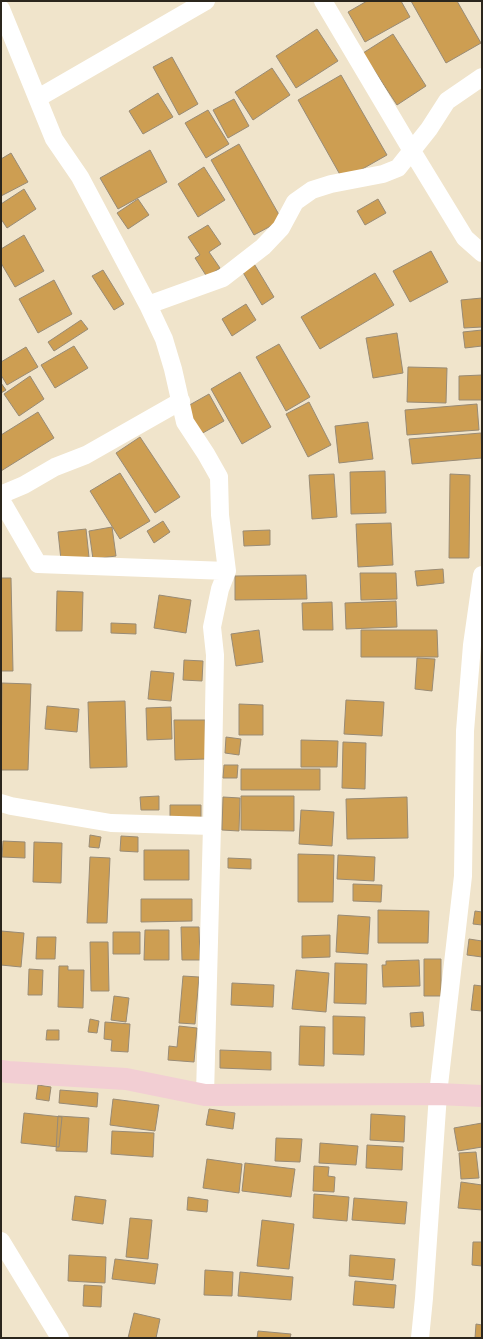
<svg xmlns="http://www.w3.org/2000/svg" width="483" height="1339" font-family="'Nunito Sans',sans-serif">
<rect width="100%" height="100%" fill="#f0e4cb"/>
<path fill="#cd9e52" stroke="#998b75" d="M367,1H401L410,17L365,42L348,12Z
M411,1H457L481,43L446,63Z
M317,29L338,61L296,88L276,56Z
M393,34L426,86L397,105L363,53Z
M172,57L198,104L179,115L153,67Z
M272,68L290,95L253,120L235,92Z
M341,75L387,155L343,180L298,100Z
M158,93L173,117L143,134L129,111Z
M234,99L249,126L228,138L213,110Z
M208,110L229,144L206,158L185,123Z
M239,144L282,220L254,235L211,160Z
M150,150L167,182L118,209L100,178Z
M11,153L28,182L1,196V159Z
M204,167L225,200L198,217L178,184Z
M24,189L36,209L7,228L1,219V204Z
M138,199L149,215L128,229L117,213Z
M378,199L386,213L365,225L357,211Z
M208,225L221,244L209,252L220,268L207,277L195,258L200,255L188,237Z
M24,235L44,271L15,287L1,263V249Z
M431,251L448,282L410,302L393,271Z
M253,262L274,297L262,305L241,269Z
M103,270L124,304L114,310L92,276Z
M375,273L394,305L320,349L301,317Z
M54,280L72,314L38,333L19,299Z
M482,298V327L464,328L461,300Z
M246,304L256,320L232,336L222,319Z
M81,320L88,329L54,351L48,342Z
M482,330V346L465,348L463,332Z
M397,333L403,373L373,378L366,338Z
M279,344L310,397L286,411L256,357Z
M74,346L88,368L55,388L41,365Z
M26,347L38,367L7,385L1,375V362Z
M408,367L447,368L446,403L407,402Z
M240,372L271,427L242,444L211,389Z
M482,375V400H459V376Z
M30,376L44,399L19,416L4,394Z
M1,383L6,390L1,393Z
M209,394L224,421L201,434L186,407Z
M309,402L331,445L308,457L286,414Z
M477,404L479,430L407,435L405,410Z
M38,412L54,438L1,471V435Z
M368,422L373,459L339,463L335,426Z
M481,433L482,458L412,464L409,439Z
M140,437L180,497L155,513L116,453Z
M385,471L386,513L351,514L350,472Z
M120,473L150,521L120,539L90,491Z
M334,474L337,517L312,519L309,475Z
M450,474L470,475L469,558H449Z
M163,521L170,532L154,543L147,531Z
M391,523L393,565L358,567L356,524Z
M112,527L116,556L93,559L89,531Z
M86,529L89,557L61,560L58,532Z
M270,530V545L244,546L243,531Z
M443,569L444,583L417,586L415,571Z
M360,573H396L397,599L361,600Z
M306,575L307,599L235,600V576Z
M1,578H11L13,671H1Z
M57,591L83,592L82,631H56Z
M159,595L191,600L186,633L154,628Z
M396,601L397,627L346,629L345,603Z
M332,602L333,630H303L302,603Z
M111,623L136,624V634L111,633Z
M259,630L263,662L236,666L231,634Z
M361,630H437L438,657H361Z
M417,658L435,659L432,691L415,689Z
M184,660L203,661L202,681L183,680Z
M151,671L174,673L171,701L148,699Z
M2,683L31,684L28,770H1Z
M346,700L384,702L382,736L344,734Z
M125,701L127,767L90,768L88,702Z
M239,704L263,705V735H239Z
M47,706L79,709L77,732L45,729Z
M171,707L172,739L147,740L146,708Z
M174,720H205L206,759L175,760Z
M226,737L241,739L239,755L225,753Z
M301,740L338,741L337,767H301Z
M343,742L366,743L365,789L342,788Z
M224,765H238L237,778H223Z
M241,769H320V790H241Z
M159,796V810H141L140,797Z
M241,796H294V831L241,830Z
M223,797L240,798L239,831L222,830Z
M407,797L408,838L347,839L346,799Z
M170,805H201V818L170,817Z
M301,810L334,812L332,846L299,844Z
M90,835L101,837L99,848L89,847Z
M121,836L138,837V852L120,851Z
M3,841L25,842V858L2,857Z
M34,842L62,843L61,883L33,882Z
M144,850H189V880H144Z
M298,854L334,855L333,902H298Z
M338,855L375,857L374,881L337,879Z
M90,857L110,858L107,923H87Z
M228,858L251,859V869L228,868Z
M353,884L382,885L381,902L353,901Z
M141,899H192V921L141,922Z
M378,910L429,911L428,943H378Z
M475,911L482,912V925L473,924Z
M338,915L370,917L368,954L336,952Z
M181,927H199L200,960H182Z
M145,930H169V960H144Z
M1,931L24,933L21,967L1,965Z
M113,932H140V954H113Z
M330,935V957L302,958V936Z
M37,937H56L55,959H36Z
M469,939L482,941V957L467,955Z
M90,942H108L109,991H91Z
M424,959H441V996H424Z
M419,960L420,986L383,987L382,965H386V961Z
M335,963L367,964L366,1004L334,1003Z
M59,966H68V970H84L83,1008L58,1007Z
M29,969L43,970L42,995H28Z
M296,970L329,973L326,1012L292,1009Z
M183,976L199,977L195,1024L179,1023Z
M232,983L274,985L273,1007L231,1005Z
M474,985L482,986V1011L471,1010Z
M114,996L129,998L126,1022L111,1020Z
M423,1012L424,1026L411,1027L410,1013Z
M333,1016L365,1017L364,1055L333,1054Z
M90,1019L99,1021L97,1033L88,1032Z
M105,1022L130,1024L128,1052L111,1051L112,1040L104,1039Z
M179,1026L197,1028L194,1062L168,1060L169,1046L177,1047Z
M300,1026L325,1027L324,1066L299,1065Z
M47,1030H59V1040H46Z
M220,1050L271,1052V1070L220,1068Z
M38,1085L51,1087L49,1101L36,1099Z
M60,1090L98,1093L97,1107L59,1103Z
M113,1099L159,1105L155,1131L110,1125Z
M209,1109L235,1113L233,1129L206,1125Z
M24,1113L62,1117L59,1147L21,1143Z
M371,1114L405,1116L404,1142L370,1140Z
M58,1116L89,1118L87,1152L56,1151Z
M482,1123V1147L458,1151L454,1128Z
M112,1131L154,1133L153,1157L111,1154Z
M276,1138L302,1139L300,1162L275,1161Z
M320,1143L358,1146L356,1165L319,1163Z
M367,1145L403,1147L402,1170L366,1168Z
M476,1152L479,1178L461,1179L459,1153Z
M207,1159L242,1164L239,1193L203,1188Z
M245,1163L295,1169L291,1197L242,1191Z
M314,1166L329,1167L328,1176L335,1177L334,1192L313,1191Z
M461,1182L482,1185V1210L458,1208Z
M314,1194L349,1197L347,1221L313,1218Z
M75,1196L106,1200L103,1224L72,1220Z
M188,1197L208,1200L207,1212L187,1210Z
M354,1198L407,1202L405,1224L352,1220Z
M130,1218L152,1220L148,1259L126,1257Z
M262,1220L294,1224L289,1269L257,1266Z
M473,1242H482V1266L472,1265Z
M69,1255L106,1257L105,1283L68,1281Z
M350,1255L395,1259L393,1280L349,1276Z
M115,1259L158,1264L155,1284L112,1279Z
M205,1270L233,1272L232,1296L204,1295Z
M240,1272L293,1277L291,1300L238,1296Z
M355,1281L396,1285L394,1308L353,1305Z
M84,1285L102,1286L101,1307L83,1306Z
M134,1313L160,1319L156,1338H128Z
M476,1324L482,1325V1338H475Z
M258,1331L291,1334L290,1338H257Z"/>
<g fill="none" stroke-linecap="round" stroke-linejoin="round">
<path stroke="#fff" stroke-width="18" d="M323,1L412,151L465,238L482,253
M1,9L54,139L80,177L148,305L164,339L173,369L185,422L206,454L219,477L220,515L227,571L220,589L212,627L215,655L212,826L205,1095
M38,98L206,1
M148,305L223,278L263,247L281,228L295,202L312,190L331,184L383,174L398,168L429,129L447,101L482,77
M1,494L5,493L24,485L55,467L86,455L181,401
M1,500L38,564L227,571
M1,803L11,806L111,823L212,826
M1,1241L60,1338
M420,1338L424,1298L438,1094L463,876L465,731L472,645L482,575"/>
<path stroke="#f2ced3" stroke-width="22" d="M1,1071L8,1072L126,1079L205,1095L438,1094L482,1096"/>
</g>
<rect width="483" height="1339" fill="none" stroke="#2b261d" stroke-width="4"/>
</svg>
